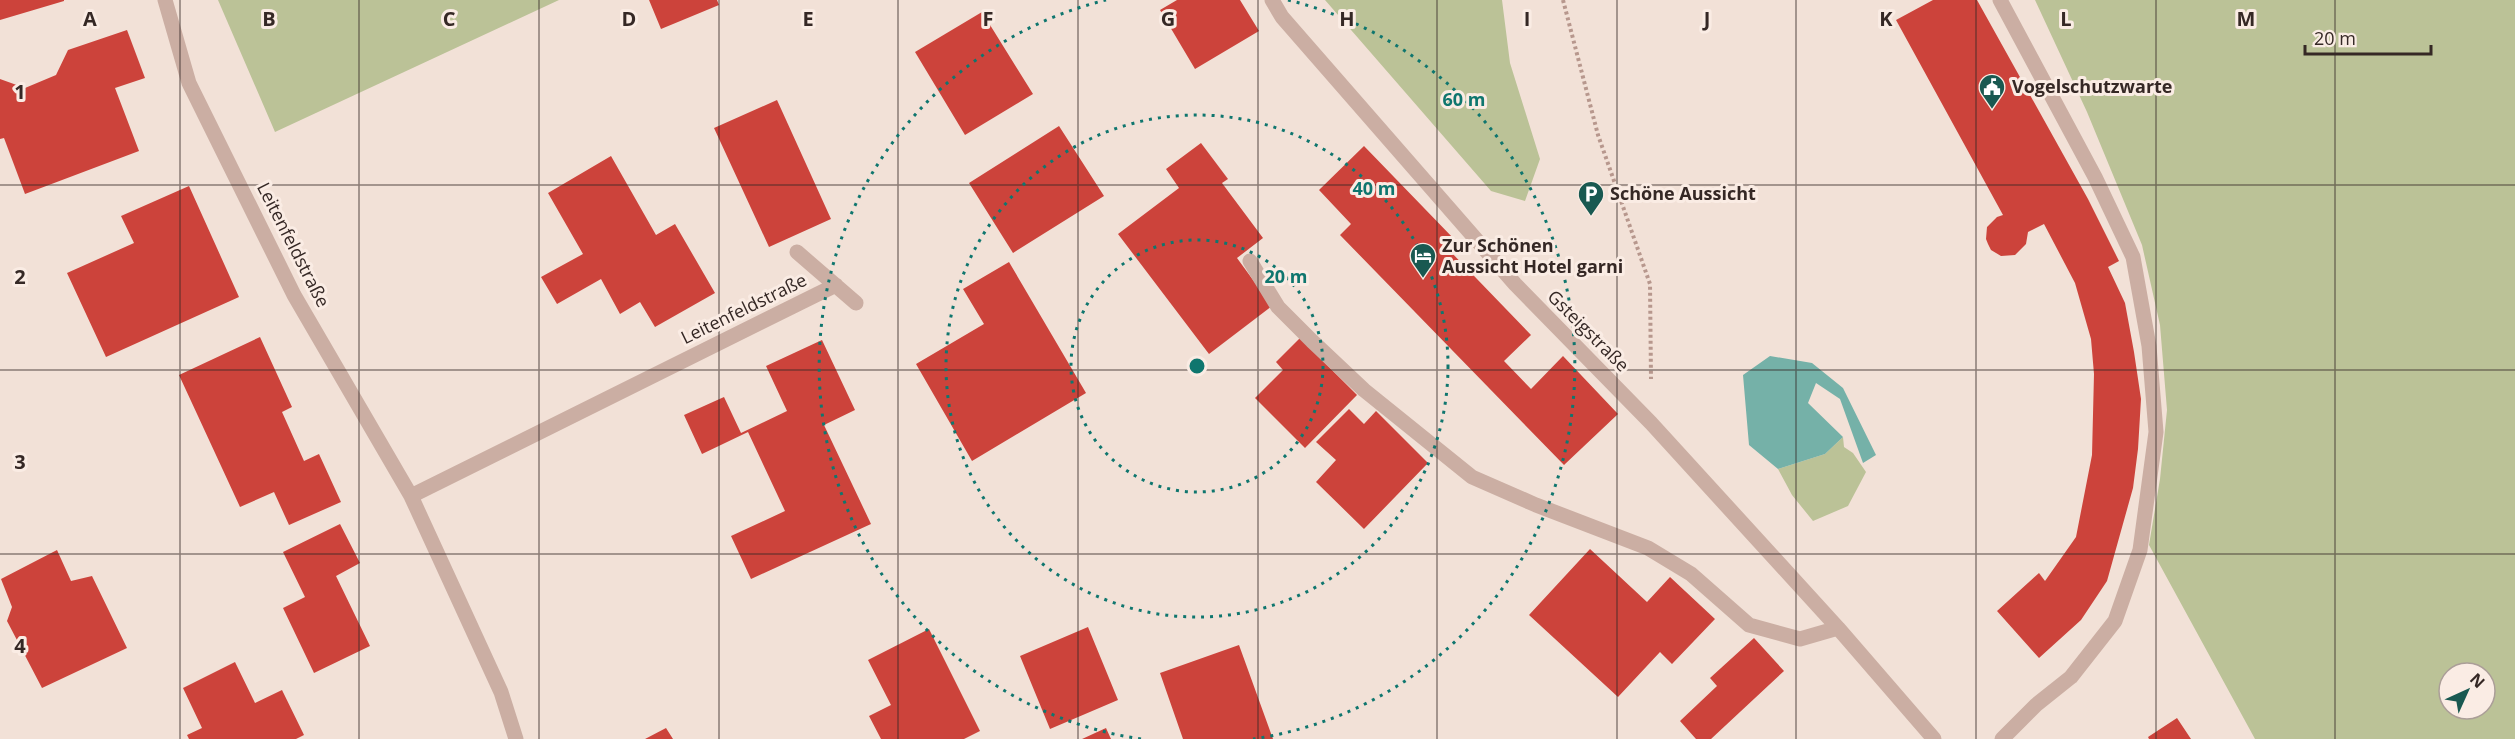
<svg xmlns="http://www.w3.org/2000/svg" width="2515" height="739" font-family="'Open Sans',sans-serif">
<rect width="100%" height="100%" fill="#f2e1d7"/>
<path fill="#bbc297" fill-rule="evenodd" d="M218,0H559L275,132Z
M1325,0H1502L1510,63L1540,159L1525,201L1491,191Z
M2035,0H2515V739H2255L2149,545L2160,479L2167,410L2160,325L2142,245L2087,112ZM2449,673H2485V709H2449Z
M1843,437L1844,447L1853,453L1866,472L1848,506L1813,521L1792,495L1778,469L1825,454Z"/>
<path fill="#75b1a8" d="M1770,356L1812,363L1843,388L1876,455L1863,463L1840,399L1816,383L1808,403L1843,437L1825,454L1778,469L1749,445L1743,375Z"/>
<path fill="#cc433b" d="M0,0H64V1L0,20Z
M649,0H717L719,5L661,29Z
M1177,0H1240L1259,31L1195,69L1160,10Z
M1933,0H1977L2088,199L2119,261L2108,267L2125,303L2134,352L2141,399L2138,449L2133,488L2107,581L2081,620L2039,658L1997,611L2039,573L2045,581L2076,537L2092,455L2094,374L2091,339L2075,283L2044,224L2028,232L2026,244L2015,255L2001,256L1991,250L1988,244L1986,239L1987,227L1997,217L2003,215L1896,20Z
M982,12L1033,94L965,135L915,52Z
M127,30L145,78L115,88L139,151L25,194L4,138L0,139V79L25,88L56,75L68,50Z
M777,100L831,219L769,247L714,128Z
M1059,126L1104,196L1013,253L969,183Z
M1201,143L1228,179L1222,183L1263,238L1237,258L1272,306L1209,354L1118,234L1179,188L1166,169Z
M1364,146L1454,239L1449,250L1531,335L1504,361L1531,389L1563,356L1618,414L1564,465L1340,235L1351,224L1319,190Z
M611,156L656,235L675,224L715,293L655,327L640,302L620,314L601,279L557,304L541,277L583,254L548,193Z
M189,186L239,297L106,357L67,273L134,243L121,216Z
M1009,262L1086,393L972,461L916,364L984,324L963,289Z
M260,337L292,407L282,412L304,461L319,454L341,502L289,525L274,492L240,507L179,375Z
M1300,338L1357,395L1305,448L1255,398L1283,370L1276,362Z
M822,340L855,410L824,425L871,524L751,579L731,536L785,511L748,432L702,454L684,415L724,397L741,433L787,411L766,366Z
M1349,409L1364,424L1376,411L1428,463L1364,529L1316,482L1336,460L1316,442Z
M340,524L360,563L336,576L370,646L314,673L283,608L305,597L283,552Z
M1590,549L1647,602L1670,577L1715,619L1672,664L1660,652L1618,697L1529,615Z
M57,550L71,581L92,576L127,648L42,688L7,621L12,607L1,579Z
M1088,627L1118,700L1050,729L1020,656Z
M929,629L980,731L964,739H881L869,716L891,705L868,660Z
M1754,638L1784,671L1711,739H1696L1680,721L1717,686L1710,678Z
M1239,645L1273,739H1183L1160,673Z
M235,662L255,703L282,690L304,735L296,739H189L187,735L202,728L183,688Z
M2177,718L2191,739H2149L2148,737Z
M666,728L673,739H645Z
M1106,728L1111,739H1082Z"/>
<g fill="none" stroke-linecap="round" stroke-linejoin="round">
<path stroke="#b7978d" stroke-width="4" stroke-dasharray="3 3" stroke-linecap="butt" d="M1563,0L1598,135L1650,284L1651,379"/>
<path stroke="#cbaea3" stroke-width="15" d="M165,0L189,83L294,295L411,496L501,692L516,739
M1272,0L1282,17L1515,284L1651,423L1838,628L1934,739
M2000,0L2095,177L2133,257L2149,346L2156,432L2140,550L2115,621L2071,677L2036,705L2002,739
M797,252L856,303
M1250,261L1278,307L1312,341L1364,390L1472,477L1536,505L1648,548L1691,574L1749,625L1800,639L1838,628
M411,496L836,285"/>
</g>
<path fill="none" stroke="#352825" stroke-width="1.5" stroke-opacity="0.55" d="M180,0V739M359,0V739M539,0V739M719,0V739M898,0V739M1078,0V739M1258,0V739M1437,0V739M1617,0V739M1796,0V739M1976,0V739M2156,0V739M2335,0V739M0,185H2515M0,370H2515M0,554H2515"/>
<g fill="none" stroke="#0f766e" stroke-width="3" stroke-dasharray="3 6">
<circle cx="1197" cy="366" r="126"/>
<circle cx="1197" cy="366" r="251"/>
<path d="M1141 739A377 377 0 0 1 1106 0M1288 0A377 377 0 0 1 1253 739"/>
</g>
<defs>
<g id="civic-pin" transform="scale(1.35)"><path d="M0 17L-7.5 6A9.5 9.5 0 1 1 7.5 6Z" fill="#195951" stroke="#faece4"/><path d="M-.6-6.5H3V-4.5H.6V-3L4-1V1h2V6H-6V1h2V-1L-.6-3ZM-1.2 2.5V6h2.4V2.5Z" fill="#fff"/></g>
<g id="parking-pin" transform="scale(1.35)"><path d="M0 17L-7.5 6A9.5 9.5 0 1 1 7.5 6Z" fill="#195951" stroke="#faece4"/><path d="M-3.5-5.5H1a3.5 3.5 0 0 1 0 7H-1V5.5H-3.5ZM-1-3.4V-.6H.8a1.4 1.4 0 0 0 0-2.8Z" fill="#fff"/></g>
<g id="hotel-pin" transform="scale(1.35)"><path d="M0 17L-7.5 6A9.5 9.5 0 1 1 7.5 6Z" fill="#195951" stroke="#faece4"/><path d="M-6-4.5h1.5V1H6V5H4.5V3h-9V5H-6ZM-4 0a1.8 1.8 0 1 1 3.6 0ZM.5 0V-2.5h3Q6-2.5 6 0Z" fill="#fff"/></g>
</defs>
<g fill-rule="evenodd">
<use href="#civic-pin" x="1992" y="87"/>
<use href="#parking-pin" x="1591" y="194"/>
<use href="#hotel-pin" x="1423" y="256"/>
</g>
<g text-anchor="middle" stroke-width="6" stroke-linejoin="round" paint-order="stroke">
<g font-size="18" font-weight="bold" fill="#352825" stroke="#faece4" text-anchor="start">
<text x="2012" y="93">Vogelschutzwarte</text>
<text x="1610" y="200">Schöne Aussicht</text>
<text x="1442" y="252">Zur Schönen<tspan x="1442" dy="21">Aussicht Hotel garni</tspan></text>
</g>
<g font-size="18" fill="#352825" stroke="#faece4">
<text transform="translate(293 245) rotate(63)" y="6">Leitenfeldstraße</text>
<text transform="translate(744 309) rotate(-26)" y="6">Leitenfeldstraße</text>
<text transform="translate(1588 331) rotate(45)" y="6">Gsteigstraße</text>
</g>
</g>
<g font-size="20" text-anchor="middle" font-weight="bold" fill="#352825" stroke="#faece4" stroke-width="6" stroke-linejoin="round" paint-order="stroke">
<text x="90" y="26">A</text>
<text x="269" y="26">B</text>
<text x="449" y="26">C</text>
<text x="629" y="26">D</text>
<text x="808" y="26">E</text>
<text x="988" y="26">F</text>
<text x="1168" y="26">G</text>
<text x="1347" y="26">H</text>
<text x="1527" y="26">I</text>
<text x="1707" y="26">J</text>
<text x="1886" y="26">K</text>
<text x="2066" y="26">L</text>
<text x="2246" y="26">M</text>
<text x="20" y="99">1</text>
<text x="20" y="284">2</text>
<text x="20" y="469">3</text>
<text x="20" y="653">4</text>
</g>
<circle cx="1197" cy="366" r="9" fill="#0f766e" stroke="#faece4" stroke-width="3"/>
<g font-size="18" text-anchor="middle" font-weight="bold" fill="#0f766e" stroke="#faece4" stroke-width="6" stroke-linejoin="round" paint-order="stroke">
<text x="1464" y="106">60 m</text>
<text x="1374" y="195">40 m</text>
<text x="1286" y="283">20 m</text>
</g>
<g transform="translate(2467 691) rotate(45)"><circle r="28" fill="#faece4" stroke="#ab9e98" stroke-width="1.5"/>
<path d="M0-4.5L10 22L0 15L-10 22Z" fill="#195951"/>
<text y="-9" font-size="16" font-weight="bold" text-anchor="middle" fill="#352825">N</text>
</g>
<path d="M2305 45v9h126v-9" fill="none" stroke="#352825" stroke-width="3"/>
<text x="2314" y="45" font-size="18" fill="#352825" stroke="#faece4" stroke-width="4.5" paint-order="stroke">20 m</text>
</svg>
